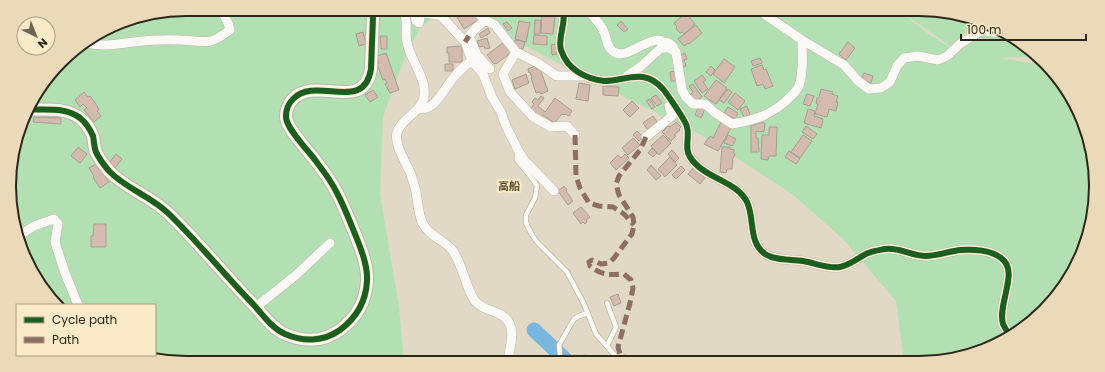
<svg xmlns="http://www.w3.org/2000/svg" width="1105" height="372" font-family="Poppins,'Noto Sans JP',sans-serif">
<rect width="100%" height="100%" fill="#e1d9c6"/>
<path fill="#b2e0b3" d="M186,9H919L965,15L984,24L973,26L950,46L901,12L926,32L957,52L981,33L996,30L1027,45L1038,58L1022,57L999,58L1044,65L1072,97L1094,163L1090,232L1072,275L1036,319L997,345L942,361L904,362L896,301L843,239L792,194L705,137L590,80L479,21L437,13L419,30L404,60L383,117L380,194L399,307L404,363H186L140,357L136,355H155V305H59L39,285L15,232L10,163L27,108L69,53L118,22Z"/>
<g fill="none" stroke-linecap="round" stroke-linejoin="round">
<path stroke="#7ab7df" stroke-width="15" d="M534,330L568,362"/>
</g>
<path fill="#d3bcae" stroke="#a79c92" d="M469,9H471L478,20L464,29L457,17Z
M504,9H513L514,12L502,16V13L505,12Z
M516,9H532L531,15L516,11Z
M871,9H879L881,13L874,16Z
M686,13L695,24L684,34L682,32L680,33L676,28L677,27L674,23Z
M542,14L555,15L553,34L541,33Z
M535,20H541L540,34H534Z
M519,21L530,23L526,42L515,39Z
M621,21L628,29L624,32L617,25Z
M507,22L512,28L508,31L503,24Z
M696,25L702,33L689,44L688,43L684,46L678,39Z
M488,28L490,33L481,38L479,34Z
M363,32L366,44L359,46L356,34Z
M534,35L547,36V45L533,44Z
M380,36H387V49H381Z
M487,38L490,48L485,49L484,46L479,47L477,41Z
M515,40L525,42L523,49L516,48L514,45Z
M504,42L512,52L496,64V63L494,64L487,55Z
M848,42L855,48L846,60L839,54Z
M556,44L557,54L552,55L551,45Z
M462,46V62H449V53H447V47Z
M386,53L399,90L390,93L385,84L387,83L385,79L383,80L377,64L379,63L377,56Z
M685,53L687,59L684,60L686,66L683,67L680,55Z
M760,58L762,63L753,66L751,61Z
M724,59L735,67L724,83L713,74Z
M445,64H453V71H445Z
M762,65L764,70L766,69L773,86L765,89L763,84L757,86L751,69Z
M535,66L537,70L540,69L548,91L541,94L540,92L536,93L531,78H532L530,72L529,73L528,69Z
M711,66L715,70L711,76L706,72Z
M675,71L676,81H671L670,72Z
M864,73L873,76L871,83L861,80Z
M526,74L529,83L515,89L512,80Z
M702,75L706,80L703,82L708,89L702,93L694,81Z
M716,80L727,88L716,104L704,96Z
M579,83L590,85L588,101L576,99Z
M693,84L702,97L695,102L690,95L693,92L689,86Z
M603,86L619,87L618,96L603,95Z
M728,89L732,92L724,103L719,100Z
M821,89L833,92L832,94L838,96L836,102H838L836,111L829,109L827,117L815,114L818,104L816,103L817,98H819Z
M373,90L378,97L370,102L365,95Z
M84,92L88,97L90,96L98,107H97L99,109L97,111L101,116L94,122L84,110L87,108L83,104L80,107L75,100Z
M735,93L745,101L738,110L728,102Z
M807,94L814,96L810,106L803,104Z
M656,95L662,103L657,106L651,98Z
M541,96L544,98L538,106L545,112L555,98L572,111L569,116L565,114L564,115L562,114L554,123L543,115L541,119L530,110L534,104L532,102L535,98L538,100Z
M650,99L655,107L652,109L646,101Z
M632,101L639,108L630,117L623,110Z
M747,106L750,115L744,117L740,109Z
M700,107L705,109L701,118L695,115L698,108L700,109Z
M728,107L738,113L735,119L724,113Z
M808,109L815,111L814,116L823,119L821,128L804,123Z
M653,116L658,123L648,130L643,123Z
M34,117L61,118V124L33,122Z
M676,122L681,127L679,129L680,130L674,135L676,136L671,141L662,132L668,126L670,127Z
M721,122L731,128L718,151L704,144L708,138H709L710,136L713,138Z
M755,123H765L764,132L756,131V138H758L759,152H751V125H755Z
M806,126L817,134L813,139L802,132Z
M769,127H777L776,156H769L768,160L761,159L762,135H769Z
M637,131L643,137L639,141L633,135Z
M663,135L671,143L659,155L651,146Z
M728,135L736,139L732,146L724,143Z
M803,135L812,141L800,158L791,152Z
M633,138L640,145L628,155L622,148Z
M78,147L87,154L80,163L71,156Z
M722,147H730V149L734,150V154H735L734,157H733L732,169H727L726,173L720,172Z
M652,148L657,153L653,157L648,153Z
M672,150L679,158L675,162L668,154Z
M789,151L800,159L796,164L785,157Z
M116,154L122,159L115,168L109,163Z
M625,154L629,158L616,170L610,163L618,155L621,158Z
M670,157L677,165L665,177L658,169Z
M96,164L100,171L101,170L109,182L100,188L93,177L94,176L89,168Z
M651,165L661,176L656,180L647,170Z
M681,166L685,170L676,179L672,175Z
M693,168L705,178L700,184L688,174Z
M564,186L567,190L566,191L573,201L568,205L558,191Z
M581,207L590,217L586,220L587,222L585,224L583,222L581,224L573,213Z
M94,224H106V247H91V236H93Z
M618,294L621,303L614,306L610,297Z"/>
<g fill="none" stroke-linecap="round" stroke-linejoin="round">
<g stroke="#bdb6a7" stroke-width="6">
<path id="lane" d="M517,153V160L522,166L534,181L537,186L535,198L526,215V223L532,235L538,243L567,272L584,304L596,334L619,360
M607,346L616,327L607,303
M563,362L560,355L559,345L574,319L579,316L588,313"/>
</g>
<g stroke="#bdb6a7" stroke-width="10">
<path id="street" d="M404,9C405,13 406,17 406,21C407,28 405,35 407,42C410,61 427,77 424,97C421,112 404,117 398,130C392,141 405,161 410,172C412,178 415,186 416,192C418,202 418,212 422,222C430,238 444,239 453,251C462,264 465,284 473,298C476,304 481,306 487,309C492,311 499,313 504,317C518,327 509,348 508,362
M411,9L415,13L416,21L419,23L421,10
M420,9L425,13L438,15L443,18L465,42L472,61L483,74L492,97L501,112L506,126L518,150L524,160L554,191
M476,9L477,12L485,20L495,25L516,52L538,63L557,76H584
M563,9C567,23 557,37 561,50C564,59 570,67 578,72C586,77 594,80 604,81C626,81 644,67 663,89C667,94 686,121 687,127C690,137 684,148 690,157C704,179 736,180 747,202C755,219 748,242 765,254C776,261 791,259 803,261C815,263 828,269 840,267C851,265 859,257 868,253C873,251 880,250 885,249C899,247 912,256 926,256C938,256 949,251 961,250C973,249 991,250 1001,258C1020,271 997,304 1003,324C1005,328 1008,333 1010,336
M595,9L592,15C596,20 601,25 603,30C607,37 606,48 614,52C625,60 645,40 658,40C660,40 662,41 664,42C668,42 672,45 674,48
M757,9L802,40L844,65L858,81L869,89L881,88L890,82L897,66L904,58L918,56L938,60L947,56L960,44L982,30L991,28
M486,20L477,27L469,36L477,55L490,69
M985,31L1001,33
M86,43C101,47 118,44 134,42C150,40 165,39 180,40C190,40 201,43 211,41C218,39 224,34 230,30L228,23L221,9
M516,52L503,74L510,92L533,117L551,127L567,126L575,135
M627,76L640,67L661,48H669L676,52L682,90L686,97L693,104H705L714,112L732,124C755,120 769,116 787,100C791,96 797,91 799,86C804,72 802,55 802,40
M419,108C434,113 445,87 454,77C459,71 465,65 472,61
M646,137L672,116L669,106L674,104
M17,237L34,226L54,219L58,224L55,242L65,273L78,305
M256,307L296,275L330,243
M568,362C575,358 585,358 592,362"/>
</g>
<g stroke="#bdb6a7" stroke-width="14">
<path id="secondary" d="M27,109C44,111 64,106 80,118C85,122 90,129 93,136C94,141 94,147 96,152C99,159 104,165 109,171C126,189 151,196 169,214C198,242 223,273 251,302C261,312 271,328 285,334C303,342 323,342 340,330C356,318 366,301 367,281C368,264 359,244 353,229C348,217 343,204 337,193C332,183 325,173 318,164C311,153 285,128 286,116C286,110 289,103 293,99C316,75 364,114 371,69L373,17L375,9"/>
</g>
<use href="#lane" stroke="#faf9f6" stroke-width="4.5"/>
<use href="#street" stroke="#faf9f6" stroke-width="9"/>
<use href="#secondary" stroke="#faf9f6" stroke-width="12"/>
<path stroke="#8d6e63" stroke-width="5" stroke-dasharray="10 5" stroke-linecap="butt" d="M465,42L469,36
M575,135L576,176L580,188L589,203L599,206L613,207L624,214L634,225
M619,360L621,362
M632,362L620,354L618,347L630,303L633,288L631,280L624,274C610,275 603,276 590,266L589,262L592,260L601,264L609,263L614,258L632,234L634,225L633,217L619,195L616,184L619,176L640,150L646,137"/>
<g stroke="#fbeac7" stroke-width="8">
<path id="cycleway" d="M563,9C567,23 557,37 561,50C564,59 570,67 578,72C586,77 594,80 604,81C626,81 644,67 663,89C667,94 686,121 687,127C690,137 684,148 690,157C704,179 736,180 747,202C755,219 748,242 765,254C776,261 791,259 803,261C815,263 828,269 840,267C851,265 859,257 868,253C873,251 880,250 885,249C899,247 912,256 926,256C938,256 949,251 961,250C973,249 991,250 1001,258C1020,271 997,304 1003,324C1005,328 1008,333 1010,336
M27,109C44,111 64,106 80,118C85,122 90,129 93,136C94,141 94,147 96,152C99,159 104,165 109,171C126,189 151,196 169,214C198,242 223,273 251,302C261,312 271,328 285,334C303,342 323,342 340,330C356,318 366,301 367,281C368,264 359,244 353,229C348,217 343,204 337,193C332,183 325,173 318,164C311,153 285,128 286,116C286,110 289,103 293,99C316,75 364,114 371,69L373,17L375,9"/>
</g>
<use href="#cycleway" stroke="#1b5e20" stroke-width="6"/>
</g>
<g text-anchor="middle" stroke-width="4" stroke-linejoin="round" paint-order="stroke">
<g font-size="11" font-weight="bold" fill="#574a2b" stroke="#fbeac7">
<text x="509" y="190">高船</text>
</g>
</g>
<path d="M0 0H1105V372H0ZM186 16H919A170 170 0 0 1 1089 186V186A170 170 0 0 1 919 356H186A170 170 0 0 1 16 186V186A170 170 0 0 1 186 16Z" fill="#ebdab9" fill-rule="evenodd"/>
<path fill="none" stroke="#2d2719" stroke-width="2" d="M186 16H919A170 170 0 0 1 1089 186V186A170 170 0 0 1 919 356H186A170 170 0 0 1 16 186V186A170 170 0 0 1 186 16Z"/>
<rect x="16" y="304" width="140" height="52" fill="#fbeac7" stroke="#a99c81"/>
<rect x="24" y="317" width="20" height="6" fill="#1b5e20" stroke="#a99c81"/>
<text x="52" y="324" font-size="12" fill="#2d2719">Cycle path</text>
<rect x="24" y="337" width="20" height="6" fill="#8d6e63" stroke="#a99c81"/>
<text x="52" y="344" font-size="12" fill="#2d2719">Path</text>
<g transform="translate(36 36) rotate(137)"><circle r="19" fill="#fbeac7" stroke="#a99c81"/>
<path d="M0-3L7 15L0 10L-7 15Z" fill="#6c6556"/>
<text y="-6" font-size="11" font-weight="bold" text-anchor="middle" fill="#2d2719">N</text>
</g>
<path d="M961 34v6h125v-6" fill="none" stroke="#2d2719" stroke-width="2"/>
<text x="967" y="34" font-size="12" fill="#2d2719" stroke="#fbeac7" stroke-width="3" paint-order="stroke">100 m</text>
</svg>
